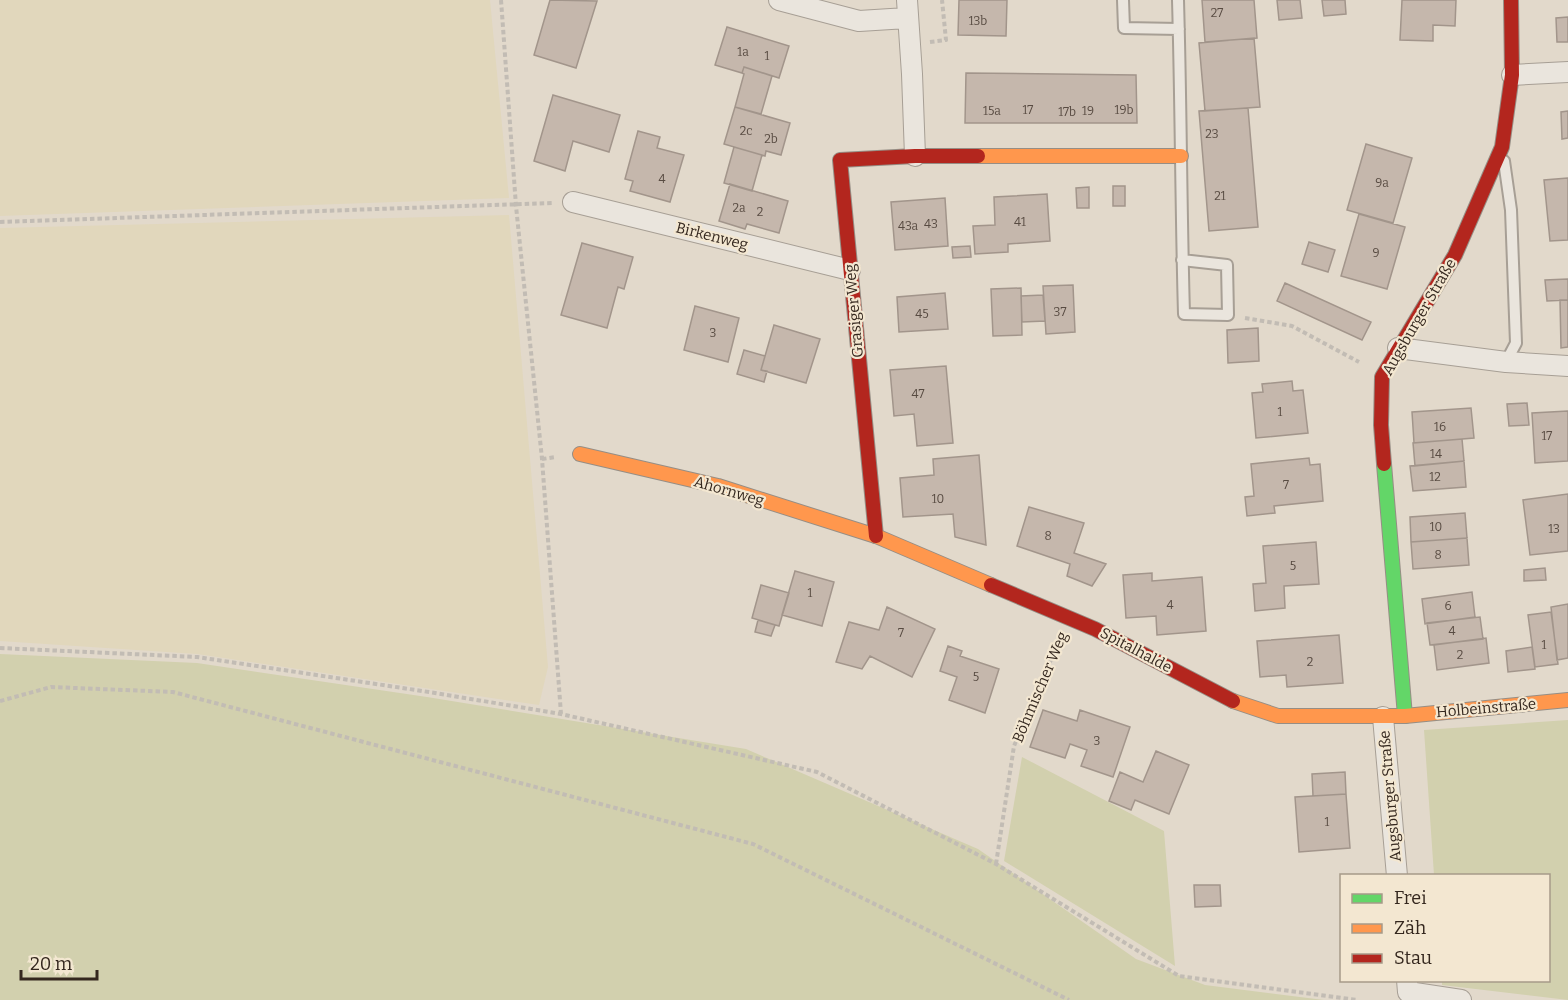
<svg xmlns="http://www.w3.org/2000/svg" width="1568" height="1000" font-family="Bitter,serif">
<rect width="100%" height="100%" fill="#e2d9cb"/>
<path fill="#e1d7bc" d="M0,0H490L509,198L0,216Z
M509,215L548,667L539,705L197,654L0,641V228Z"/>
<path fill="#d2d0ae" d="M0,654L197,663L427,697L746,749L978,849L1136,959L1205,985L1324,1000H0Z
M1568,720V1000L1442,985V981L1548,980V876L1434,875L1424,730Z
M1022,757L1164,831L1175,966L1004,861Z"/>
<path fill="#c5b7ac" stroke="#a2958b" stroke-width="1.5" d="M550,0L597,1L576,68L534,55Z
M959,0H1007L1006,36L958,35Z
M1202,0H1254L1257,38L1205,42Z
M1277,0H1300L1302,18L1279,20Z
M1322,0H1345L1346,14L1324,16Z
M1402,0H1456L1455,26L1433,25V41L1400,40Z
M1568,17V42H1557L1556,18Z
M727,27L789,46L779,78L744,67L742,73L715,65Z
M1254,38L1260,107L1205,111L1199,43Z
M744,67L772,76L761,114L735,107L744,74L742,73Z
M966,73L1136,75L1137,123H965Z
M553,95L620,115L609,152L573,141L565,171L534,161Z
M735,107L790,123L781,155L766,151L765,156L724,144Z
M1248,108L1258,227L1209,231L1199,111Z
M1568,111V138L1562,139L1561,112Z
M638,131L660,137L657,148L684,155L670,202L630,191L633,181L625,179Z
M1366,144L1412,158L1393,223L1347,210Z
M734,147L762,155L752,191L724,183Z
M1568,178V240L1550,241L1544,180Z
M730,184L788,201L779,233L747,224L745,229L719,221Z
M1113,186H1125V206H1113Z
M1089,187V208H1077L1076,188Z
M1047,194L1050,241L1008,244V252L975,254L973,226L995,225L994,197Z
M945,198L948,246L895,250L891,202Z
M1359,214L1405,227L1387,289L1341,276Z
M1309,242L1335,250L1328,272L1302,264Z
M582,243L633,257L624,289L618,287L607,328L561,315Z
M970,246L971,257L953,258L952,247Z
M1568,279V300L1547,301L1545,280Z
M1285,283L1371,322L1362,340L1277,301Z
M1073,285L1075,332L1046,334L1043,286Z
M1021,288L1022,335L993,336L991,289Z
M945,293L948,329L899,332L897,297Z
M1043,295L1045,321L1022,322L1021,296Z
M1560,300H1568V347L1561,348Z
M695,306L739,318L728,362L684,350Z
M774,325L820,339L806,383L761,370Z
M1258,328L1259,361L1228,363L1227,330Z
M744,350L765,356L761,370L767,371L764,382L737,374Z
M946,366L953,443L917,446L914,414L894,416L890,370Z
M1292,381L1293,391L1303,390L1308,433L1256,438L1252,393L1263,392L1262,384Z
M1527,403L1529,425L1509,426L1507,404Z
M1471,408L1474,438L1414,443L1412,412Z
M1568,411V461L1535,463L1532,413Z
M1462,439L1464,461L1415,466L1413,443Z
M979,455L986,545L955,537L953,514L903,517L900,478L934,475L933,459Z
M1309,458L1310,465L1320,464L1323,501L1274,506L1275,513L1247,516L1245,497L1254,496L1251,464Z
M1464,461L1466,487L1413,491L1410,466Z
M1568,494V551L1530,555L1523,500Z
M1029,507L1084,523L1074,553L1106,564L1092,586L1067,576L1070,564L1017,546Z
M1465,513L1467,538L1411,542L1410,517Z
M1467,538L1469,565L1413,569L1411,542Z
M1316,542L1319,584L1284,586L1285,608L1255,611L1253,584L1266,583L1263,546Z
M1545,568L1546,580L1524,581V570Z
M795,571L834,582L822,626L782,615Z
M1152,573V581L1202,577L1206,631L1157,635L1156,616L1126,618L1123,575Z
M761,585L789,593L779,626L752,618Z
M1472,592L1475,617L1425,624L1422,599Z
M1568,604V658L1557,660L1551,607Z
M887,607L935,629L912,677L870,656L862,669L836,662L849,622L879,630Z
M1551,612L1558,664L1535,667L1528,615Z
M1480,617L1483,639L1430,645L1427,623Z
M758,620L775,625L771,636L755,632Z
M1339,635L1343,683L1287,687L1286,675L1260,677L1257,641Z
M1486,638L1489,663L1437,670L1434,645Z
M948,646L962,651L960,656L999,669L985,713L949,700L957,677L940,671Z
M1532,647L1535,669L1508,672L1506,651Z
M1043,710L1077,721L1080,710L1130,727L1113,777L1081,766L1087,750L1070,744L1065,758L1030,747Z
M1156,751L1189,765L1169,814L1135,800L1131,810L1109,801L1120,772L1143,782Z
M1345,772L1346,794L1313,796L1312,774Z
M1346,794L1350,848L1299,852L1295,797Z
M1194,885H1220L1221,906L1195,907Z"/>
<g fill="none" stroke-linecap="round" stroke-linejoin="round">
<g stroke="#a79f95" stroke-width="14">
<path id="lane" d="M1123,0L1124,28L1179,29
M1178,0C1181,105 1181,209 1184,314L1228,315L1227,265L1182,260
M1504,161L1511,210L1516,343L1506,362"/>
</g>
<g stroke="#a79f95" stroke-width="22">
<path id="street" d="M779,0L859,21L907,18
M907,0L912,74L915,156
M1512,75L1568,72
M573,202L850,270
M1398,348L1506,362L1568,366
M1383,717L1397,876
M1407,980L1408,992L1461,1000"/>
</g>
<g stroke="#968e85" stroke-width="16">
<path id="fast" d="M1384,464L1405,716"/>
</g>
<g stroke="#968e85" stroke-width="16">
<path id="slow" d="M978,156H1181
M580,454L718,486L876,536L991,585
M1233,701L1278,716H1405L1568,700"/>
</g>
<g stroke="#968e85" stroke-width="16">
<path id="jam" d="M1384,464L1381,425L1382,377L1455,255L1502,147L1512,75L1511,0
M876,536L840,160L915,156H978
M991,585L1095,629L1233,701"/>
</g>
<path stroke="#c2bcb4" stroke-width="4" stroke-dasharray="4.5 3" stroke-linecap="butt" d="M501,0L516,206L542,459L561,714
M930,42L946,40L942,0
M0,222L552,203
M1245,318L1292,326L1359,362
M542,459L556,457
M0,648L197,657L429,692L561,714L817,772L996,864L1179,976L1357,1000
M0,701L51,687L173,692L753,844L1069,1000
M996,864L1014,746L1059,641"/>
<use href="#lane" stroke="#eae5dd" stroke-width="10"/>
<use href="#street" stroke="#eae5dd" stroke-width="20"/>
<use href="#fast" stroke="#63d668" stroke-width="14"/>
<use href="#slow" stroke="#ff974d" stroke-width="14"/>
<use href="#jam" stroke="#b3261e" stroke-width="14"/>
</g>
<g text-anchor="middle" stroke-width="4.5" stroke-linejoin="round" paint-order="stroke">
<g font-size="12" fill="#584b42">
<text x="1217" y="17">27</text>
<text x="978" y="25">13b</text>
<text x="743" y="56">1a</text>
<text x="767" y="60">1</text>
<text x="1028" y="114">17</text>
<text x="1124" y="114">19b</text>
<text x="992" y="115">15a</text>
<text x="1088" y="115">19</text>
<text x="1067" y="116">17b</text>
<text x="746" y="135">2c</text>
<text x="1212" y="138">23</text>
<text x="771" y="143">2b</text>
<text x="662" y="183">4</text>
<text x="1382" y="187">9a</text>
<text x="1220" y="200">21</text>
<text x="739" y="212">2a</text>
<text x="760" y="216">2</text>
<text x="1020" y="226">41</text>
<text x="931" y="228">43</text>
<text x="908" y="230">43a</text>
<text x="1376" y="257">9</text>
<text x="1060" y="316">37</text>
<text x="922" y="318">45</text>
<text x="713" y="337">3</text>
<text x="918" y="398">47</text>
<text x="1280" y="416">1</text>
<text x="1440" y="431">16</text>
<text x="1547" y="440">17</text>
<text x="1436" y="458">14</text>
<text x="1435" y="481">12</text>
<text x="1286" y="489">7</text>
<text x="938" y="503">10</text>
<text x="1436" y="531">10</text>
<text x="1554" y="533">13</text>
<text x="1048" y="540">8</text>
<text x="1438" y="559">8</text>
<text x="1293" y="570">5</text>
<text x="810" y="597">1</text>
<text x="1170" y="609">4</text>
<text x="1448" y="610">6</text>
<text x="1452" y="635">4</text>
<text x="901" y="637">7</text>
<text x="1544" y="649">1</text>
<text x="1460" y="659">2</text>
<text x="1310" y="666">2</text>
<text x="976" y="681">5</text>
<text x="1097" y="745">3</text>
<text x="1327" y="826">1</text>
</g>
<g font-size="15" fill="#34271e" stroke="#f3e7d1">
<text transform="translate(712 236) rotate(14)" y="5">Birkenweg</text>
<text transform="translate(854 311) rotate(-95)" y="5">Grasiger Weg</text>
<text transform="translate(1419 317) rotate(-60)" y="5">Augsburger Straße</text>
<text transform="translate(729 491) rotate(16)" y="5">Ahornweg</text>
<text transform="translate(1136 650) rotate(28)" y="5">Spitalhalde</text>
<text transform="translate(1040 687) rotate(-67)" y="5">Böhmischer Weg</text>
<text transform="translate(1486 708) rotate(-5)" y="5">Holbeinstraße</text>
<text transform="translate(1390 796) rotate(-95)" y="5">Augsburger Straße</text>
</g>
</g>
<rect x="1340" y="874" width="210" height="108" fill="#f3e7d1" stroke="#a79a89" stroke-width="1.5"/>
<rect x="1352" y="894" width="30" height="9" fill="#63d668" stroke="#a79a89" stroke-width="1.5"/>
<text x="1394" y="904" font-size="18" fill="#34271e">Frei</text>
<rect x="1352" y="924" width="30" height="9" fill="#ff974d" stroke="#a79a89" stroke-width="1.5"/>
<text x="1394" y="934" font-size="18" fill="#34271e">Zäh</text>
<rect x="1352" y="954" width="30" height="9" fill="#b3261e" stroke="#a79a89" stroke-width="1.5"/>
<text x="1394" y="964" font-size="18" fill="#34271e">Stau</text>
<path d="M21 970v9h76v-9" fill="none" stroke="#34271e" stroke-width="3"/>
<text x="30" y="970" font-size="18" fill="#34271e" stroke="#f3e7d1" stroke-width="4.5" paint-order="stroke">20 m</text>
</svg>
